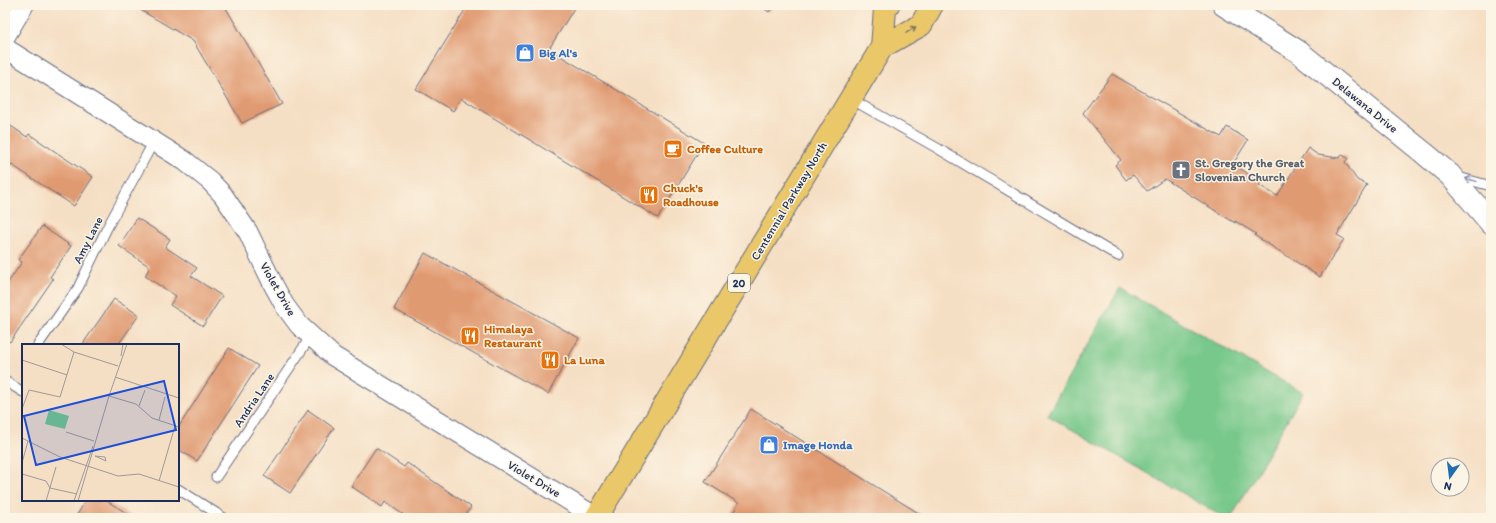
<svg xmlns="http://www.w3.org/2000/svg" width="1496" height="523" font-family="Itim,sans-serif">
<rect width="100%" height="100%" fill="#fcf5e5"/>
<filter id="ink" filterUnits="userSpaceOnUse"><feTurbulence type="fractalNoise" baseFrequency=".025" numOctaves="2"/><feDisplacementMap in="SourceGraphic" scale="8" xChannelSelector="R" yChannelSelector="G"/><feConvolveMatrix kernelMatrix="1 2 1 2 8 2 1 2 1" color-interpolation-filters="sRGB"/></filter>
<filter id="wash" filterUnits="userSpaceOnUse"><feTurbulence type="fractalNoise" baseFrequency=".012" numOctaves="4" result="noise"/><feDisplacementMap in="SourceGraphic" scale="16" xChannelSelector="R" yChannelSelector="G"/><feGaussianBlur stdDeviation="0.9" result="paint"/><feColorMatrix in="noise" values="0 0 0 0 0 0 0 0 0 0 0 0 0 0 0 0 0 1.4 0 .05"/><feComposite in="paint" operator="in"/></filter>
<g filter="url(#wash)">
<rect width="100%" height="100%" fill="#f5dfc4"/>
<path fill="#77c88a" stroke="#497c74" d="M1120,288L1303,393L1231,518H1225L1047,415Z"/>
<g id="blocks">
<path fill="#e09a71" d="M132,5H221L226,8L282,104L242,123L193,41Z
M468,5H576L549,49L704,143L658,218L461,98L453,111L416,89Z
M759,5H774L769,12Z
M1112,74L1221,137L1227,127L1248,140L1233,164L1261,182L1259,185L1277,196L1308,148L1318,155L1339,158L1342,155L1348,158L1345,162L1357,180L1367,185L1337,235L1344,239L1320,277L1254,235L1256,234L1235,221V223L1165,179L1147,191L1133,175L1126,180L1115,165L1121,160L1083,113Z
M5,122L27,137L29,134L93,177L74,206L12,165L10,167L5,163Z
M137,218L170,239L165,247L197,268L191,276L222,296L203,326L170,305L176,296L145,276L150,267L119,246Z
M42,226L71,246L50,277L53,279L10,342L5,339V287L22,262L18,260Z
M425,253L579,338L548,394L394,309Z
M114,299L139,315L118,345H82Z
M229,348L258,366L197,461L178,449V428Z
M751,409L920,514L918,518H730L739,503L705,482Z
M308,410L334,428L290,493L264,476Z
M376,448L404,467L407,463L471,507L463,518H408L385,502L382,507L351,486Z
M86,500H105L135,518H75Z"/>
</g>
</g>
<g filter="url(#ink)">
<use href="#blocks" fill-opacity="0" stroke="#676d82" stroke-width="1"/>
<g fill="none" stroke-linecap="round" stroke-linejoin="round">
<g stroke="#676d82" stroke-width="11">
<path id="service" d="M851,99L937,148L1118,256
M1458,177L1491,186
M38,345L78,288L107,228L153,143
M5,381L23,392
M216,477L311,336
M178,489L224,518"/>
</g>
<g stroke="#676d82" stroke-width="21">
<path id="minor" d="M5,37L24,5
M5,48L185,161L210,181L223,195L248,232L274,286L285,306L299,325L333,356L596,517"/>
</g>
<g stroke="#676d82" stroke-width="24">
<path id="tertiary" d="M1224,5L1299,52L1424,153L1450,175L1491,223"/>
</g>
<g stroke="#676d82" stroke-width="24">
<path id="primary" d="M882,47L921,25L932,5
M596,518L882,47L885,9L888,5"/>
</g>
<use href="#service" stroke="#fff" stroke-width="9"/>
<use href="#minor" stroke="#fff" stroke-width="19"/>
<use href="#tertiary" stroke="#fff" stroke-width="22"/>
<use href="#primary" stroke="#eac769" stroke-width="22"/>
</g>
<defs><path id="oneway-shaft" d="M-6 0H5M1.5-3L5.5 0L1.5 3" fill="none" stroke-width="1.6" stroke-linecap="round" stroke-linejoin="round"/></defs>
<use stroke="#787363" href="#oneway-shaft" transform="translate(911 30) rotate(-31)"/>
<use stroke="#8d97ae" href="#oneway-shaft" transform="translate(1471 180) rotate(-165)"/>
</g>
<defs>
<g id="shop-square" transform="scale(1)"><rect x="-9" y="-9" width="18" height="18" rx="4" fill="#3f7fe0" stroke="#fcf5e5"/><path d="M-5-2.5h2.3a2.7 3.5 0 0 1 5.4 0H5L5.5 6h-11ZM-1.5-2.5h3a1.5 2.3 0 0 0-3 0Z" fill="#fff"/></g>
<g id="cafe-square" transform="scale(1)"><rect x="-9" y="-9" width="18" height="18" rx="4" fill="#e8710a" stroke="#fcf5e5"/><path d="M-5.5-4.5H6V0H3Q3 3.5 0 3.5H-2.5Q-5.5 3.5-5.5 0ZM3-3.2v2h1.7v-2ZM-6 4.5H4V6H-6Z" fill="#fff"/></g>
<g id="church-square" transform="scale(1)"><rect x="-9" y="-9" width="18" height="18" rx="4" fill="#6b7280" stroke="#fcf5e5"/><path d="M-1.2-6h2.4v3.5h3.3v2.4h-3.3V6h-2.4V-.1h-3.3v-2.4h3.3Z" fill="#fff"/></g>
<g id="restaurant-square" transform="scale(1)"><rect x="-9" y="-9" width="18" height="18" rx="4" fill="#e8710a" stroke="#fcf5e5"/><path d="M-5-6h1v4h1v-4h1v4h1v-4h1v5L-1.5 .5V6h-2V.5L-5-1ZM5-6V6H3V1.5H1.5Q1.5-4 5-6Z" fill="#fff"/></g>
</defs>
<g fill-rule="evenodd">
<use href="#shop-square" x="525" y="53"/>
<use href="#cafe-square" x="673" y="149"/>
<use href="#church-square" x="1181" y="170"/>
<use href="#restaurant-square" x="649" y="195"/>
<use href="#restaurant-square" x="470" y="336"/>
<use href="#restaurant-square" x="550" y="360"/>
<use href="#shop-square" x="769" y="445"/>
</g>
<g text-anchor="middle" stroke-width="3" stroke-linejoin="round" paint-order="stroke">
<rect fill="#fcf5e5" stroke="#5e6a86" stroke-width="1" x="728" y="274" width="22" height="18" rx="3"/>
<g font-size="11" font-weight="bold" fill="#1b2f5e">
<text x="739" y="287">20</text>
</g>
<g font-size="12" font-weight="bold" fill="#366cbe" stroke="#fcf5e5" text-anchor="start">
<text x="539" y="57">Big Al's</text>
<text x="783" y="449">Image Honda</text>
</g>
<g font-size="12" fill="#1b2f5e" stroke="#fcf5e5">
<text transform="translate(1365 105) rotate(39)" y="4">Delawana Drive</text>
<text transform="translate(789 201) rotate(-59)" y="4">Centennial Parkway North</text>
<text transform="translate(88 240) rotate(-63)" y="4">Amy Lane</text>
<text transform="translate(278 289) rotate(60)" y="4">Violet Drive</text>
<text transform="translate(254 400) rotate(-56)" y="4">Andria Lane</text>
<text transform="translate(534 479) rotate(31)" y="4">Violet Drive</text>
</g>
<g font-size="12" font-weight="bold" fill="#c56008" stroke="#fcf5e5" text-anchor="start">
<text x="687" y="153">Coffee Culture</text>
<text x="663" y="192">Chuck's<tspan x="663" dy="14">Roadhouse</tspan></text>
<text x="484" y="333">Himalaya<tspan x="484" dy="14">Restaurant</tspan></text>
<text x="564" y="364">La Luna</text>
</g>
<g font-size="12" font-weight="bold" fill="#5b616d" stroke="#fcf5e5" text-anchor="start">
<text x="1195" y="167">St. Gregory the Great<tspan x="1195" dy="14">Slovenian Church</tspan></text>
</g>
</g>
<g transform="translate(22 344)">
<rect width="157" height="157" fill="#f5dfc4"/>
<path d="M27,66L47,72L43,85L23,80Z" fill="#77c88a"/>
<path fill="none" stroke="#9e999b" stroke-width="1" d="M39,0L52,8L96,22M99,12L101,0M0,16L45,31M93,33L157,54M87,52L114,60L130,74L157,83M117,62L123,46M0,65L7,46L38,53L52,8M137,76L143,53M44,88L72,97M0,94L38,113L96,132L117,130L157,143M73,112L83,113L84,117M73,112L84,117M0,119L6,97M0,130L24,137L28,144L55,150M137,137L153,82M24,157L34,123M52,157L71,102M56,157L87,52L105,0"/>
<path fill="#1d4ed8" fill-opacity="0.15" stroke="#1d4ed8" stroke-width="2" d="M142,37L154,86L14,121L2,72Z"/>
<rect width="157" height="157" fill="none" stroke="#1b2f5e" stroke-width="2"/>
</g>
<rect width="1496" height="523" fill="none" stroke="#fcf5e5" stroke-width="20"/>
<g transform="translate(1450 477) rotate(194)"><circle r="19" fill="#fcf5e5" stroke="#a2a6af"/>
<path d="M0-3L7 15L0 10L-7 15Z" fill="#1f6fb2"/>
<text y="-6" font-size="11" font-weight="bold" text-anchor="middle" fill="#1b2f5e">N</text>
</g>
</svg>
